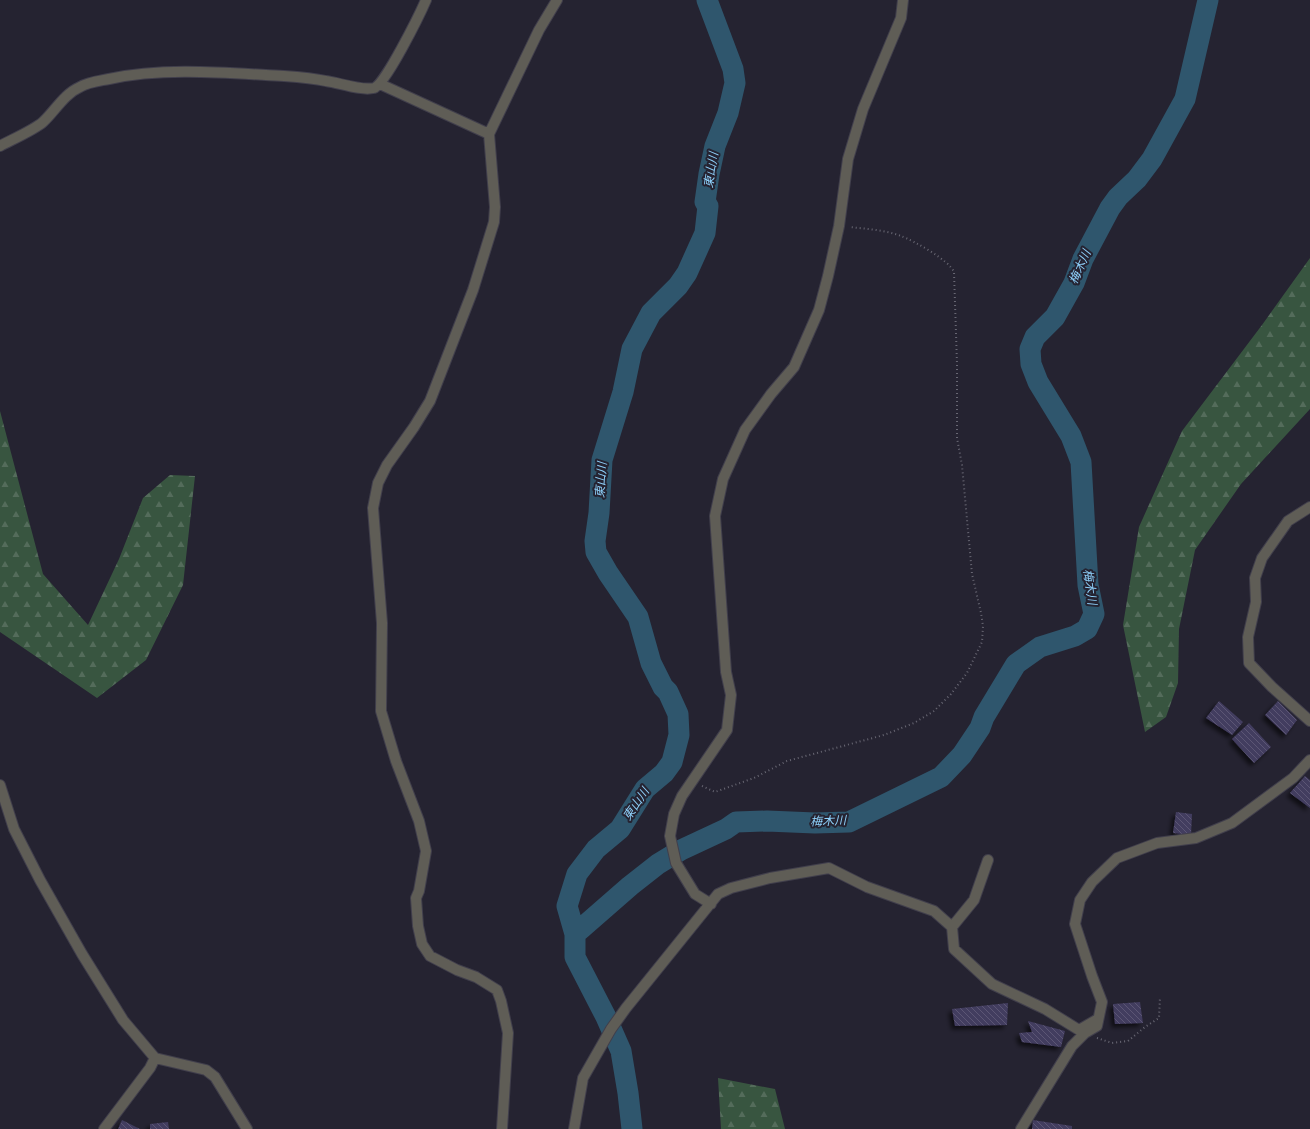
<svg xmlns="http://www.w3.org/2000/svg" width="1310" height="1129" font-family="Rubik,'Noto Sans JP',sans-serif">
<defs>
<pattern id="forest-firs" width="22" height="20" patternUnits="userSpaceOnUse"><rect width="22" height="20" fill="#385540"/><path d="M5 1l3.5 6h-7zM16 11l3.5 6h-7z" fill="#546c5b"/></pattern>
<pattern id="building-back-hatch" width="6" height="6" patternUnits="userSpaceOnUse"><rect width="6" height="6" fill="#423c5f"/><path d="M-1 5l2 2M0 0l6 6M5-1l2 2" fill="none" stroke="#5c5775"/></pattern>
<filter id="shadow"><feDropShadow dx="-3.5" dy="3.5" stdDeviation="2" flood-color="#0009"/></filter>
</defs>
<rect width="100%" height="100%" fill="#252331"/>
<path fill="url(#forest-firs)" d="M1310,258V409L1241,484L1195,550L1179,629L1178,683L1166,717L1145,732L1123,625L1139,527L1182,431L1262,325Z
M0,411L43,574L88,625L119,559L143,498L170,475L195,476L183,585L146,660L97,698L0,632Z
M718,1078L775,1089L785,1129H721Z"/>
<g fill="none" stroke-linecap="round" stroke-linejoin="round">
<path stroke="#2f566d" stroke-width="21" d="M575,934L630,886L658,864L681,850L726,829L736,822L767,821L815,823L849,822L941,777L962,755L980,728L984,717L1016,664L1040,647L1075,636L1087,629L1094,614L1088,585L1081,462L1071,436L1038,382L1031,364L1030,349L1035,337L1055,317L1074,283L1083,259L1110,208L1118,197L1137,179L1152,159L1185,99L1208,0
M632,1129L628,1093L621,1051L606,1017L575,957V934L567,906L577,874L596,849L620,829L645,789L664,773L672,762L679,735L678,714L668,692L663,687L651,663L638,617L608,573L596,552L595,541L599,513L602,460L623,392L632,349L651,313L678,286L687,273L705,233L708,206L705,202L709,174L715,146L728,113L735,83L733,69L707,0"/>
</g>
<path fill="url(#building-back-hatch)" filter="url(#shadow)" d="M1219,701L1243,722L1232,735L1206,718Z
M1278,701L1297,720L1286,735L1265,715Z
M1249,723L1271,747L1254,763L1232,739Z
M1305,776L1310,780V808L1290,793Z
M1176,812L1192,814L1191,835L1173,833Z
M1140,1002L1143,1023L1115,1024L1113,1004Z
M1008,1003L1007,1025L955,1026L952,1009Z
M1028,1021L1065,1031L1061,1047L1022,1042L1019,1033L1032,1032Z
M122,1120L140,1129H118Z
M1033,1120L1072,1126V1129H1032Z
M168,1122L169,1129H150V1124Z"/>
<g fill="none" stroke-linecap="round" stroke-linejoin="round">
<g stroke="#413f4c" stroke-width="12">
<path id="minor" d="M380,84L489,134
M0,146C11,140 34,130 43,122C55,111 64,94 80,87C88,82 99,81 109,79C164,67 228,73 284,76C298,77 312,78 326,81C340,83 361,91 374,88C385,85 420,14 426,0
M1310,507L1288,521L1262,558L1255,578L1256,602L1248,637L1249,663L1272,687L1310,721
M0,785L14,829L40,880L82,954L123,1020L155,1058L206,1070L215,1077L247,1129
M711,904L695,894L676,863L670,836L674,814L682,796L727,730L731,695L726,672L715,516L723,479L745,430L771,394L794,367L819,310L828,276L839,226L848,159L863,109L901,18L903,0
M952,927L974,900L988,860
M104,1129L150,1068L155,1058
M502,1129L508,1033L501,1001L497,990L476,977L457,970L430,956L422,944L418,926L416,898L419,891L426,851L419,821L396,761L381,711L382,623L373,508L378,483L387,465L414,427L430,401L473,290L494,222L495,207L489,134L539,30L557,0
M574,1129L583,1078L611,1029L626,1008L718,894L731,888L770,878L829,868L867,887L934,911L952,927L954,949L992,984L1045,1009L1079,1030L1098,1019
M1021,1129L1072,1046L1085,1033L1097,1026L1102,1002L1092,976L1075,924L1080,900L1092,882L1117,858L1157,843L1196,838L1232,823L1293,778L1310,760"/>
</g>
<path stroke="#686773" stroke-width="2" stroke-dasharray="1 3" stroke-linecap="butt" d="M702,786L715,792L754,778L787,761L884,735L914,723L934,711L951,694L967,673L982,642L983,626L981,613L972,574L962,465L957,438V364L954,272C949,260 914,241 901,236C885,230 867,229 850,227
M1097,1038L1112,1043L1128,1041L1145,1027L1159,1018L1160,997"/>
<use href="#minor" stroke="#5f5d56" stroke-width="10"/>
</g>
<g text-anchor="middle" stroke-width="4" stroke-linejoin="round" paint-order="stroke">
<g font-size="12" font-style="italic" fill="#8ed0fa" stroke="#252331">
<text transform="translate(711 170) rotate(-81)" y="4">東山川</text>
<text transform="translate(1080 267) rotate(-66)" y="4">梅木川</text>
<text transform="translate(601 480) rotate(-86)" y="4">東山川</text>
<text transform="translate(1090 587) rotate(82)" y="4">梅木川</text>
<text transform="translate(636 804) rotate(-56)" y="4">東山川</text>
<text transform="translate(828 821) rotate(-2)" y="4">梅木川</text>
</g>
</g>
</svg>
